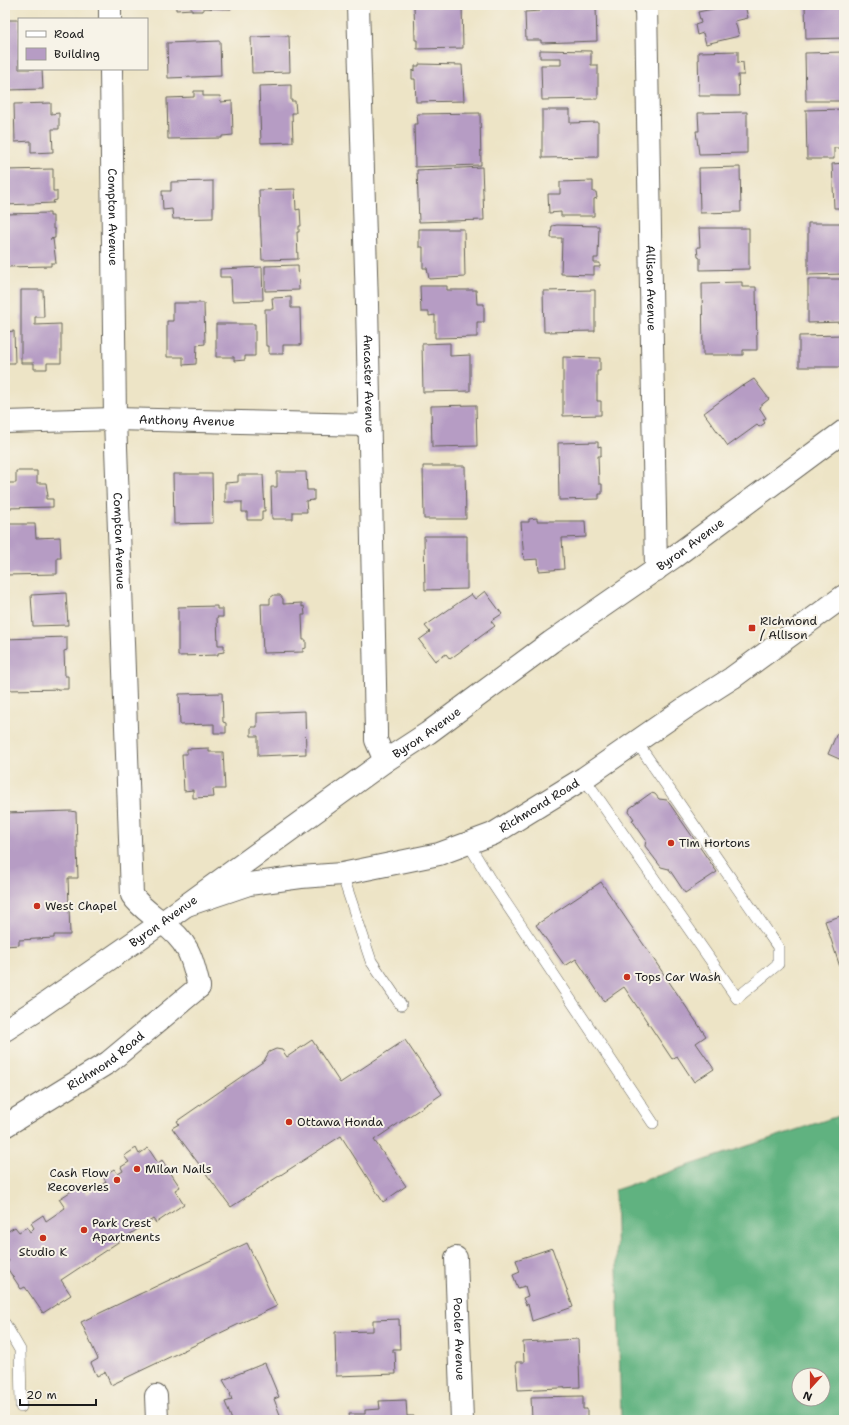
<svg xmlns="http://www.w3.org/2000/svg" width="849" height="1425" font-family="'Shantell Sans',sans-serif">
<rect width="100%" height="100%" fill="#f7f3e8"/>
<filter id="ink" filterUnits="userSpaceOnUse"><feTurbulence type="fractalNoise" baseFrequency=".025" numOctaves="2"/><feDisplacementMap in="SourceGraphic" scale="8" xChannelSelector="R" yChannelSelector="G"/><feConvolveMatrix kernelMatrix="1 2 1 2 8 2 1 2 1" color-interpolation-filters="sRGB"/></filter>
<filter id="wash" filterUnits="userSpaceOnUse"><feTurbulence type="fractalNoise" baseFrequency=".012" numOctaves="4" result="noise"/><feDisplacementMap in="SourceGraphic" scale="16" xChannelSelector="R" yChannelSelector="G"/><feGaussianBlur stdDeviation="0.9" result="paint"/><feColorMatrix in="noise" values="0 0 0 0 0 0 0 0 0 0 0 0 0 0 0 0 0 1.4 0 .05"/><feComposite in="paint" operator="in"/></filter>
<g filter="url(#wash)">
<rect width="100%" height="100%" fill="#ede4c6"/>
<path fill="#60b280" stroke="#3e674e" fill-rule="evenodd" d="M844,1114V1420H621L615,1190ZM799,1375H823V1399H799Z"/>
<g id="blocks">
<path fill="#b69cc4" d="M176,5H231V9L203,8V11H192V9L176,10Z
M435,5V7L462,5L463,48L417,49V40H415L414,6Z
M541,5L596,6L597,41L541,43V40H526L525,12L540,11Z
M721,5H745L748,18L735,21L739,36L706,44L703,33L697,35L695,25L701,23L698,12L722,7Z
M805,5H844V38L806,39Z
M5,20H19V69H42L43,89L9,90L8,55H5Z
M289,36L290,72L252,73L251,37Z
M220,41L221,76L168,78L167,43Z
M540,50L591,51V65H598V99L542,100L541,65H561V58H540Z
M738,51V63L743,62L744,75H738L739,96H699L698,52Z
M844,52V101H806L805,53Z
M419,64L462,65L464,101L416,102L415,79H412V71L415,70V66H419Z
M291,85V101H295L296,113H292L293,142L261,143L259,86Z
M194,91H203V96H220L221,102L232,101L233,135L222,136V138L168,139L167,98L194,97Z
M51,103V114L59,113V129H52L53,152L31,153V141L15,142L14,104Z
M844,109V148H834V159H807L806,110Z
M542,110H570V123L598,122V157L542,158Z
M747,112V153L699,154L696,131H699L698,113Z
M480,113L481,165L415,167L414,124H418L417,114Z
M844,163V208H834L832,164Z
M482,167L484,220L419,222L417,170Z
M740,167L741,212L700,213L699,168Z
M53,169V191H57V200L53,201L54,203L5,205V170Z
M213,181V218L173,219L172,209L163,210L162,191H171V182Z
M593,181V192H596L597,198L594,199V216H561V212L549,213L548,194H560V182Z
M295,189L296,210L300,209L301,226H299V232H297L298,259L262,260L259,190Z
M50,213V216H53V229H55V238L50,239H53L56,263H51V266L5,267V214Z
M808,223H844V274L808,275Z
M557,225L599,226L598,258H594V263H600V267H594V275L561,274L562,238H551L552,226Z
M699,228H749V269L700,270V258L698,257L697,247H700Z
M419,229H464L465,277L429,279L427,268H423V247H419Z
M298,265L299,290L265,291V266Z
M262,267L263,300L232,301L231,277H220V269Z
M808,279H844V322L808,323Z
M742,282V287H756L757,350H743V355H703L702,283Z
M420,286H447V290H476L477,304H484V322H477V337L435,338V315L429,316V312H421Z
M21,290H43L44,317H35V325L61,324V363H47V369H34V363H21Z
M595,290V331L544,332L543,291Z
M291,297V308H300L301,345H283V354H269V346H266L265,309H273L272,298Z
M173,303H204L205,344L197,345L196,364L183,365V357H167V321H173Z
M216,324H255V356H245V360L234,361V357H216Z
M14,331L15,363H5V332Z
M844,335V367H799V336Z
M450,343V356L470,355V391L423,392L422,344Z
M563,357L600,358V371H597V401H601V415L563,416Z
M754,379L769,399L759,407L766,418L763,420L765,423L759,427L757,425L728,446L704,413L742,385L743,386Z
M476,405L477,446L432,447L431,406Z
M598,442V447L601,446V456H598L599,484H602V494H599V499L559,500L558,443Z
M423,466H465L466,519H424Z
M16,471H37V483H46L48,496H46V499H53V507L7,508V483H16Z
M277,472H306L307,490H314V500L306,501L307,512H293V519H272L271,487H277Z
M173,474H212L213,523L174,524Z
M238,475H263L265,511H262V520H247V512H242V502H225V483L238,482Z
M537,518V521H585L586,537L562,538L564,569L539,571L538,559L524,560L521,522H529V519Z
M5,524H35L36,538L60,537L61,558H57V574L5,575Z
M424,536H467V589L425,590Z
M485,591L502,614L491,621L495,626L450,659L446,654L435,661L419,640L430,632L425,626L471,594L475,599Z
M66,593L68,625L33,626L31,595Z
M274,595H280L283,599V604L302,603V607L304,606L305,615H302L303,640H306V648L303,649V652L263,653L261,604H270V598Z
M217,606V609H223V617H217L218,645H224V652L218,653V655L178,656V607Z
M67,637V650L64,651L65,676H68V689L5,690V639Z
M222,693L223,722L226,723V733H214V724L180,725L179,694Z
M305,711L306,754L258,756V736H251V727H257V713Z
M837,733L844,736V761L828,754Z
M209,748V752H223L225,789H213L214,797L193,798V790L184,791L182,754H187V749Z
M651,793L655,794L659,799L667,800L717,872L685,893L669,869L661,867L645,846L646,840L632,820L634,819L629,812L630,808Z
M71,811L76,812L78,878H68L70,935H54V938L19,940V945L5,946V813Z
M601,882L706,1036L696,1043L714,1069L694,1082L677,1056L672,1059L624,987L604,1001L576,959L565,966L536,925Z
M844,915V972L840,967L825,921Z
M312,1040L340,1083L405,1040L442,1094L374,1140L406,1186L383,1202L341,1136L231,1207L172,1128L179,1124L177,1121L264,1061L269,1052L276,1049L282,1050L287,1057Z
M136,1148L139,1154L148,1148L158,1163L162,1160L180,1187L175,1190L184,1204L156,1223L153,1219L61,1280L71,1295L43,1313L25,1287L21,1289L5,1265L9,1261L5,1255V1242L7,1240L5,1233L15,1227L19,1232L27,1227L30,1232L34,1228L31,1223L43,1215L46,1221L65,1208L59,1199L81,1185L87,1194L106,1182L103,1176L114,1169L118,1174L123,1171L121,1167L129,1162L124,1156Z
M247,1243L277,1306L111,1385L105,1372L97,1376L91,1363L98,1359L81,1322Z
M552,1248L573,1307L532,1321L528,1304L526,1305L523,1298L528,1296L525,1286L518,1288L513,1275L520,1272L516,1260Z
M399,1319L400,1349H393V1352H395L396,1374L336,1376L335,1332L373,1331V1320Z
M578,1339L580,1387L518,1390L516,1362H524L523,1342Z
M265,1363L279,1397L274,1399L282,1420H232L225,1402L232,1400L230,1394H231L223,1380Z
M583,1396V1409H587V1420H532L531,1397Z
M406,1400L407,1416H414V1420H350L349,1414H365V1410L380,1409L379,1401Z"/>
</g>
</g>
<g filter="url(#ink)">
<use href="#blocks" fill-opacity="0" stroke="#656258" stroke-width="1"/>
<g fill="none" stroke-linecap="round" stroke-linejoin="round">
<g stroke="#656258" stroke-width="12">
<path id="service" d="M584,778L737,998L778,964V947L636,741
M468,843L489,878L653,1123
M342,874L371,961L401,1005
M5,1324L20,1350L21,1407"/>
</g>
<g stroke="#656258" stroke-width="24">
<g id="minor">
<path d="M110,5V19"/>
<path id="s1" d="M358,5L367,304L376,731V740L385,761"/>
<path id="s2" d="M646,5L656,570"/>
<path id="s3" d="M111,69L115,419L132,895C140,907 150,913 161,922C188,941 192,956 199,987"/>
<path id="s4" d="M5,422L115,419L368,425"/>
<path id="s5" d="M5,1030L36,1010L163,922L385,761L428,733L551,642L674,557L844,431"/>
<path id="s6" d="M456,1258L462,1420"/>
<path d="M156,1396L157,1420"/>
</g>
</g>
<g stroke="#656258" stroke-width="24">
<g id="secondary">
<path id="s7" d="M187,905L249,884L301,877L342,874L439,854L493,834L584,778L685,708L732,678L844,596"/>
<path id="s8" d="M5,1126L109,1062L199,987"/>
</g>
</g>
<use href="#service" stroke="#fff" stroke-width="11"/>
<use href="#minor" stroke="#fff" stroke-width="22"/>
<use href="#secondary" stroke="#fff" stroke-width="22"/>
</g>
</g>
<g fill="#c8321e" stroke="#f7f3e8" stroke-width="1.5">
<rect x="748" y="624" width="8" height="8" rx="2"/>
<circle cx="671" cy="843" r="4"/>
<circle cx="37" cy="906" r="4"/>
<circle cx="627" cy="977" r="4"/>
<circle cx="289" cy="1122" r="4"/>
<circle cx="137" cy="1169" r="4"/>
<circle cx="117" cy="1180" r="4"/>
<circle cx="84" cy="1230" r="4"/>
<circle cx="43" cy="1238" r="4"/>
</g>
<g text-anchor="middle" stroke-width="4" stroke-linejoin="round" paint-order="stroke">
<g font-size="12" fill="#1c1c1c" stroke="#f7f3e8">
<text dy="4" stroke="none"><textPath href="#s3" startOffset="148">Compton Avenue</textPath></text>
<text dy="4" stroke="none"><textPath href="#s2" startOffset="283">Allison Avenue</textPath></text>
<text dy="4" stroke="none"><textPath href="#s1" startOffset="379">Ancaster Avenue</textPath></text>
<text dy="4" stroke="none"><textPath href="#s4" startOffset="182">Anthony Avenue</textPath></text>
<text dy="4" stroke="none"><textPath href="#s3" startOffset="472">Compton Avenue</textPath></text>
<text dy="4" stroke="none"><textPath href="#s5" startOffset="840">Byron Avenue</textPath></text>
<text dy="4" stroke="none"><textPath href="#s5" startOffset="516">Byron Avenue</textPath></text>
<text dy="4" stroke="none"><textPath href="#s7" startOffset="370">Richmond Road</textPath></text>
<text dy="4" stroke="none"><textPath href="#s5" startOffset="192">Byron Avenue</textPath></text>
<text dy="4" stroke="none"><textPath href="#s8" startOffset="120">Richmond Road</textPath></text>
<text dy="4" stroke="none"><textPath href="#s6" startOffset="81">Pooler Avenue</textPath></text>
</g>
<g font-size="12" fill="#1c1c1c" stroke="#f7f3e8" text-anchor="start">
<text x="760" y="625">Richmond<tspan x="760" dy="14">/ Allison</tspan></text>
<text x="679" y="847">Tim Hortons</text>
<text x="45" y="910">West Chapel</text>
<text x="635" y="981">Tops Car Wash</text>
<text x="297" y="1126">Ottawa Honda</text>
<text x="145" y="1173">Milan Nails</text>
<text x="109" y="1177" text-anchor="end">Cash Flow<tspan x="109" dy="14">Recoveries</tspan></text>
<text x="92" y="1227">Park Crest<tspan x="92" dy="14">Apartments</tspan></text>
<text x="43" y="1256" text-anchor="middle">Studio K</text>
</g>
</g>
<rect width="849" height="1425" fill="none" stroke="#f7f3e8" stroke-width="20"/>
<rect x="18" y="18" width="130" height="52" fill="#f7f3e8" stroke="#9f9d96"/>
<rect x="26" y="31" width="20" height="6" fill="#ffffff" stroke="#9f9d96"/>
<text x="54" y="38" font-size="12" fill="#1c1c1c">Road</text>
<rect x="26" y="48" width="20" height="12" fill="#b69cc4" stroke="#9f9d96"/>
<text x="54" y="58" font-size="12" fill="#1c1c1c">Building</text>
<g transform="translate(811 1387) rotate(201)"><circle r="19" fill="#f7f3e8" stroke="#9f9d96"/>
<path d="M0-3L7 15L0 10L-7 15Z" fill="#c8321e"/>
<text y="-6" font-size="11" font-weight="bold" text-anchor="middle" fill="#1c1c1c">N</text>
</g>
<path d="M20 1399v6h76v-6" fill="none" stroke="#1c1c1c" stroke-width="2"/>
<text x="26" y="1399" font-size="12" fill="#1c1c1c" stroke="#f7f3e8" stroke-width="3" paint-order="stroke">20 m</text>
</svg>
